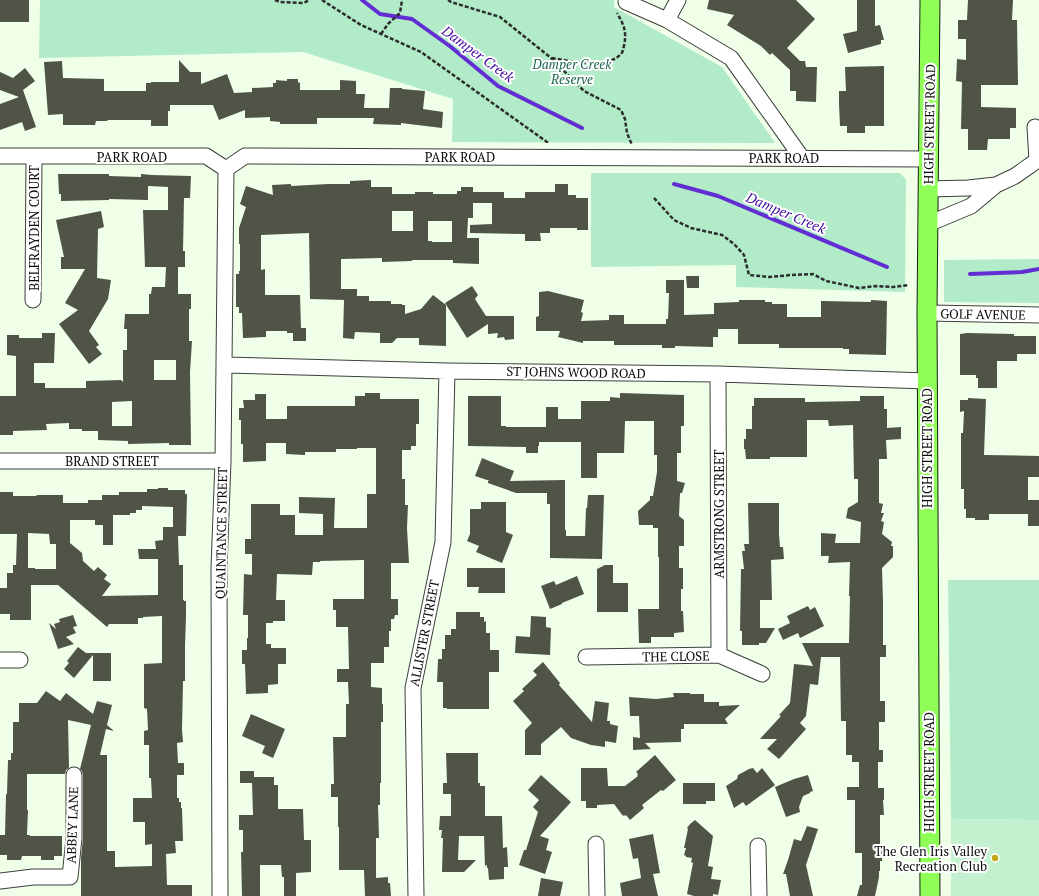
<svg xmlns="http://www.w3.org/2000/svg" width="1039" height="896" font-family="'PT Serif',serif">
<rect width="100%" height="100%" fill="#efffe8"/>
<path fill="#b1ebc8" d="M40,0H614V7L722,67L775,143L452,142L453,99L303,52L39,58Z
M591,173H900L906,180L905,292L736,287V265L591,267Z
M1039,259V303L944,302V260Z
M948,580H1039V820L951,819Z"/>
<path fill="#c3f1cf" d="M951,819L1039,820V896H951Z"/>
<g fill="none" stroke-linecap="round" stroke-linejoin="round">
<path stroke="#622ed4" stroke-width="4" d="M362,0L380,14L412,19L451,47L498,86L582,128
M674,184L718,196L887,267
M970,274L1022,272L1039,269"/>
</g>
<path fill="#505447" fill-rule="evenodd" d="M0,0H29V22H0Z
M709,0H796L815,19L787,48L800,61H805L806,67H817L816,102L796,101V91H790V70L772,53L770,55L761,46L727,25L734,15L707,9Z
M857,0H875V26L880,25L884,40H881V44L848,53L843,34L857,31Z
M968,0H1013L1012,20H1017L1018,85H981V107L1016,108V128H1010V139H988L987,150H968V129H961L962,82L956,81L957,59L966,60V39H958V20H967Z
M179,60L190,72H201V84L227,74L234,93L252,92V88L273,87V83H276V80L287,81V79H298V82L300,83V90H340V80L356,81V94H365L364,108H389L390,88H402V89L425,91L423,109L443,112L442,128L401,123V125L373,124L374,118H317V124H280V122L270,121V117L245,118V110L219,120L213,105H170V111H168V126H151V120H108L107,121H96L95,125H63V114L48,115L44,62L62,61L63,78L104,79V91H146V83H151V82H179Z
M884,66V126H865V133H847V126H840L839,104V91H846L845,67Z
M25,68L35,81L23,90L36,127L25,131L22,122L0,130V104L19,97L0,90V72L13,78Z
M58,174H109V176L141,177V174L152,175L191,176L190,198H184L183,251H185V267H178V294H191V309H189V341H192L190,372L191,445H169V443L128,444V441L98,440V431H82V429H69V423L46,424L47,430L13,431V435H0V396H16V356L7,355V335H19V338H42V333H55L54,363H34V383H45V388H86V381L121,380L123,382V350H127V329H124L125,314H149V294H151L152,287H165L166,267H145L143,210H168V187L148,186V200L109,199V200L61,201V194H59ZM154,360H176V380H154ZM132,401V426H112V402Z
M371,180V187H392V194H415V192H433V194H457V191H461V187H473V192H504V198H525V192H555V184H568V195H576V198H588V230H577V228H550V233H540L541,241H525V234L470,233V225L492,224V203H473V218H468L467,238H479V264L453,263V260H412V261L382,262V258L341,259V289H357V296H369V301H391V304H402V305H405V314L421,309L433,295L446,305V346L419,345V338H397L392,343H380V333L355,332L354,339L343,338L344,300L310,299L309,233L261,235V270L265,269V295H300L301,328H306V341H293V333H287V331H266V337L243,338L242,313H239V307H236V274H239V271H240V244H239V228L246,207L240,204L246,186L273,195L272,185L291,184V186L328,184H350V181ZM392,211H413V231H392ZM428,221H452V242H432V241H428Z
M101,211L104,227L98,229L97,278L111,280L108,299L89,331L99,345L96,347L102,354L89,364L59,324L78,310L65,303L85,269H61V257H64L56,220Z
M686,276H699V288H687Z
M666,280H684V315L714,314V303L739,302V300H765V302H772V304H787V317H821V301L871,302V300L887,301L886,355L849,354V349H843V348H779V344H738V329H718V337H713V347L675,346V348H662V345H614V341H583V343L558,337L560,331H536V317L539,316V292L548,291L584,300L581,312L583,313L581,321L609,320V315H624V324H666V319H668L669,293H666Z
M472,286L478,295L475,299L486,316H514V339L505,340L504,337L497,338L498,333L488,334V324L467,338L445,303Z
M967,333L1014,334V336H1036V354H1017V361H997V388H978V378H976V375H960V334Z
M365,393H380V399H419V424H416V446H411V450H402V479H405V505H408L407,528L409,563H391V599H398V615H395L394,619H391V631H389V647H384V663H371V687L382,688V704H383V722H381V783H380V805H378L379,838H376V878L388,877V883H390L391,896H365L364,870H339V827H338V797H331V784H334L333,737H346V704H349L348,682H337V669H349L348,627H336V610H333V599H364V560L320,561V562H313L312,575L277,574L276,600H285V621H273V623H266V644H271V648H286V664H278V684L268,685V693L246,694L245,664H242V650H247V638H248V615H243L244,574L252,575V554H245V539H251V504H280V515H295V535H323V514L299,513V497L335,498L334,528H367V494H376V448H357V449H336V452H305V455L286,454V443H266V461L243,462V444H241V420H239V408H244L243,400H255V394H266V419H287V406H355V396H365Z
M620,393L684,395V426H681V453H677V481L685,483L682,493H680L679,516L684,520V546H679V568H683V589H681V611H683L684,632L674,633V637H651V643H639L638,609H659V557H658V528H653V525H639L638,511L650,500V496H653L657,472V455H654V421H625L624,453H597V478H581V442H539V446H538V453H526V447L468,446V396H501V426H506V427H546V407H558V419H581V401H610V397L620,398Z
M860,396H884V409H887V428L901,427V439L886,440L887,459H879V503L883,504L881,513H884L881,521L884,522L882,534L892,542L891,546H893V557L882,568L883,601V645H886V657H880V701H885V722H879V750H883V762H878V788H884V800H883L884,815H880V844H882V861H880V871H879V877L875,896H857L860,885H862V853H855V800H847V787H859V762H852V755H846V721H841L840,657H821L818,685L810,684L806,716L800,723L806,729L779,759L767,749L777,739H760L781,716L779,715L790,703L794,664L813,666L802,643H849L850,596H849L850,562L828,563L829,556H821V533L836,534L835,543H860L861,522L846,518L848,508L858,502V479H854L853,425L829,426L828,420H807V457H770V459H746L745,449H744V439H746V429H752V406H754V398H805V402L860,401Z
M968,398L986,399L984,455L1039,456V477H1028V500H1039V526H1028V514H989V520H975V518H966V509H964V489H961V433H963L964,411L960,412V400H968Z
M482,458L514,471L510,481L565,480V530H566V536H585L586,508H587L588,495H604L602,559L550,558V504H547V493H516L488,483V481H490L475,476Z
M158,488H168V490H185V494H187L186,536H178L179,565H183V600H184V601H186V617L185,645V681H183L182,730L183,742L177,743L178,763H184V775H177V798H179V802H181V808H182L183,841H175L176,853L166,854L167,885H192V896H81V858L83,838V775L82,771L80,769L91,725L68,720L69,768L66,770L65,774H27V810H28L27,835H30V836H62V856H54V860H41V856H22L21,860H7V855H0V835H5L6,794H7L8,760H11V753H13V722H19V703H37L46,691L60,701L66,693L93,714L97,701L112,705L107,725L114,731L106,729L100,755H107V851H115V867L152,866V844L145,845V822H133V798H152L151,778H149V745H144V731L148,730L147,709L144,708V664L162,663V616L143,617V618H138V624H109L107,627L58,585H31V620H10V614H0V588H7V573H13V565H16L17,534H0V492H13V496H36L37,495H63V503H88V500H102V495H119V492H147V489H158ZM142,506L173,507V527H163V540L155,541L156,549H138L139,559H158V595L102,596L111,584L104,579L107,575L98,567L94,571L83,561L82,553L70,543V520H95V525H103V545H113V515H130V513H136V510H142ZM28,533L49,534L50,544H56V569H35V568H28Z
M481,502H506V532L513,535L502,563L476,552L479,546L467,541L470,534V509H481Z
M748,503H779V534L780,547H783L784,559L771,560L772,600H760V628H775L766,643H759V645H742V631H740L741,569H744L742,551H745L744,544H749Z
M605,565H613V583H628V612H597V569Z
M467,568H505V593H478L479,587H467Z
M577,576L584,594L562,603V604L550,609L541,586L554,581L556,585Z
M808,606L810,610L815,607L824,626L800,638L798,633L783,640L778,629L790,623L787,616Z
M456,612H480V617H484V622L486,621V633H490V650H499V672H489V709H447V708H443V682H437L438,659H442V649H445V635H451V629H456Z
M73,615L77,626L73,627L76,633L66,637L74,644L58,649L49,623L56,629L54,624L60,622L59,619Z
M531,616L546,617V627L551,628L550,655L515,653L516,636L530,637Z
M78,647L86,653H111V681H93V655L74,678L64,669L69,663L67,661Z
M543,662L560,683L559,685L592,722L595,701L609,703L607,721H610V724L618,726L616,743L605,741V747L591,745L571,738L561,727L541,744V755H525V730L532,723L513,701L524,691L522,689L537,675L533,671Z
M673,693H690V694H704V702H719V706L740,705L725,719L728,724H684V729H681V742L645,743L651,749L633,750V737L640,738L639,716H630L629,697L656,699L674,697Z
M251,714L285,729L273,758L262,753L265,746L242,736Z
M446,753H478V783H480V786H485V816H502L503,848L507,847L508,867H504V879L489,880L488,868H487V865L485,866L484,836H459L458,860H476L464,872H442L443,838H441L442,830H439L440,816H451V794H443V783H447Z
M655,755L676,780L663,791L661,790L642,805L644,808L630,820L626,815L625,816L624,815L623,816L614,804L597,805V808H586V801H581V768H607L608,786H625L638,776L637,775L638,774L636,772Z
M753,768L757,773L762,768L775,785L746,806L743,802L734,808L726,786L737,779L738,775L749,769Z
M240,771H254V777H274V785H278V809H303L304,840H311V872L296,873V896H284V877H282L281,865H260V896H242L241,852H243V830H239V815H253L252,783H240Z
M541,775L571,802L540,836L549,839L546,850L552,852L545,874L519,865L524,850H526L538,812L533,807L539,800L528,790Z
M808,775L813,791L810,792V793L803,796L799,807L800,812L786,817L775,787L794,779Z
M683,783H715V801H706V804H683Z
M695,820L713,836L708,866L713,867L711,879L721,880L718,895L713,894V896H694L687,894L693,863L691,862L692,858L686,857V856L684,855L686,848H684L688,829L687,828L690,824Z
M807,826L818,829L806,865L813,896H790L786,874H783L788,860L794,839L801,841Z
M653,834L660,873L653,874L658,896H622L620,883L641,878L638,858L633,859L629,839Z
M541,878L563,882L560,896H538Z"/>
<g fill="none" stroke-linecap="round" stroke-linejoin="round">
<g stroke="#3e3e3e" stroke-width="17">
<path id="minor" d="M626,2L667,20L731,58L802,158
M667,20L678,0
M1035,127L1037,161
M0,156H206L226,169L245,156L928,159
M928,189L968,188L996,185
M928,224L971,206L996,185L1015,176L1039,159
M33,300L34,157
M927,313L1039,315
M224,365L447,371L718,374L927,381
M718,374L719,655
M0,461H223
M586,657L719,655L762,674
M0,660H20
M596,844L597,896
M758,846L759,896
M0,881L33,877H70L74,838V775
M220,896L219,568L223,461L226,169
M416,896L413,688L443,542L447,371"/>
</g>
<g stroke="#1c1c1c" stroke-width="21">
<path id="major" d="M930,896L927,313L930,0"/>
</g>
<path stroke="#2d2d2d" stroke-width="2.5" stroke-dasharray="4 2" stroke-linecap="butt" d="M275,0L280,2L304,3L309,0
M322,0L361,25L421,52L547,142V144
M448,0L451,2L500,17L551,58L584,91L621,110L625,119L627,133L632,145
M381,34L388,24L400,13L402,0
M552,58C571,61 606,70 621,54C623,52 623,49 624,46C627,32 624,25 617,13
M654,198L674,220L691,228L722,235L734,244L744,255L749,275L769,277L791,275L813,274L826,281L859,288L875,286L893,287L909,285"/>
<use href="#minor" stroke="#fff" stroke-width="15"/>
<use href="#major" stroke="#8fff58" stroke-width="19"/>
</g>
<circle fill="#c1ab1d" stroke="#fff" stroke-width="1.5" cx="995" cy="858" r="4"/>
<g text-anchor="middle" stroke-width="4" stroke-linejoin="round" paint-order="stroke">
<g font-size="13" font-style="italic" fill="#19654f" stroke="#fff">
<text x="572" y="69">Damper Creek<tspan x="572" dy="15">Reserve</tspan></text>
</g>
<g font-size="13" fill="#0b0b0b" stroke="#fff">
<text transform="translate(929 124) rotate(-89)" y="5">HIGH STREET ROAD</text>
<text x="132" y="162">PARK ROAD</text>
<text x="460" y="162">PARK ROAD</text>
<text x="784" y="163">PARK ROAD</text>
<text transform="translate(34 228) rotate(-90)" y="5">BELFRAYDEN COURT</text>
<text transform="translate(983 314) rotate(1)" y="5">GOLF AVENUE</text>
<text transform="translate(576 372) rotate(1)" y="5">ST JOHNS WOOD ROAD</text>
<text transform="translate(927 448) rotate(-90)" y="5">HIGH STREET ROAD</text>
<text x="112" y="466">BRAND STREET</text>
<text transform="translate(719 514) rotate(-90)" y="5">ARMSTRONG STREET</text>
<text transform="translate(221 533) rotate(-89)" y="5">QUAINTANCE STREET</text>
<text transform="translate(424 633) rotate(-79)" y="5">ALLISTER STREET</text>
<text transform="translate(676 656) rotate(-1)" y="5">THE CLOSE</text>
<text transform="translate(929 772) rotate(-90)" y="5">HIGH STREET ROAD</text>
<text transform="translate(72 825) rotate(-88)" y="5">ABBEY LANE</text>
</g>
<g font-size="13" fill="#0b0b0b" stroke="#fff" text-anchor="end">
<text x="987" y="856">The Glen Iris Valley<tspan x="987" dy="15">Recreation Club</tspan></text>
</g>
<g font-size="14" font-style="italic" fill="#430fa2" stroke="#fff">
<text transform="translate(478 54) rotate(36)" y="5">Damper Creek</text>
<text transform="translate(786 213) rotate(23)" y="5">Damper Creek</text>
</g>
</g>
</svg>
